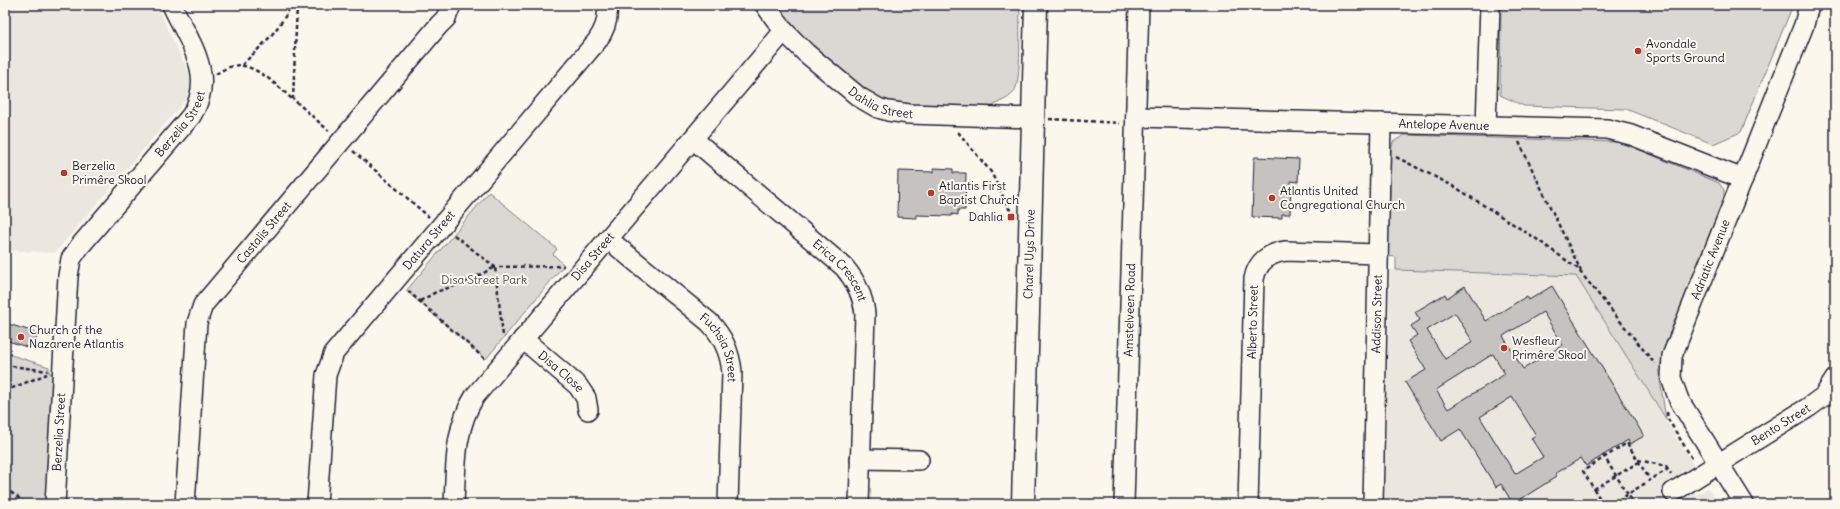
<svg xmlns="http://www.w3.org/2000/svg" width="1840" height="509" font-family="Delius,sans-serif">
<rect width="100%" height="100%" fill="#fbf7ec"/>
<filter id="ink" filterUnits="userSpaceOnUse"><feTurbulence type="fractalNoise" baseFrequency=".025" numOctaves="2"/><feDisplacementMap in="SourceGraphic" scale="8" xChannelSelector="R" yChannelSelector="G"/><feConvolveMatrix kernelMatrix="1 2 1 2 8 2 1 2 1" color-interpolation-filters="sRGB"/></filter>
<g filter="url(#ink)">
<path fill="#ebe7df" d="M5,5H156L191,78L188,97L55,253L5,250Z
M1390,270L1576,276L1697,470L1685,477L1696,495L1708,488L1718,504H1384Z"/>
<path fill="#dbd8d3" stroke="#7e7d87" d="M775,5H1020C1019,22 1022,81 1014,92C1007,101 997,101 991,108L907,106L889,103L872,95L799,36Z
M1501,5H1793L1741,132L1713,144L1626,109L1524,106L1500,95Z
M1404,135L1616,142L1630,146L1719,183L1724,190V200L1664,348L1659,373L1666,419L1576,276L1396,270V257L1388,256L1391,152L1393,142Z
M489,192L557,249L553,254L564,265L486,359L406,291Z
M5,353L49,367V373H56L49,504H5Z"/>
<path fill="#c6c2c0" stroke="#22223b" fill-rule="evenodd" d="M1255,157L1299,159L1298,182L1291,181L1290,214H1282V218L1252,217L1254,159Z
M934,168L953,169V173H966L965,210H958V215L952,214V216L916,215V218L897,217L898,171L934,172Z
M1465,286L1486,321L1527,296L1529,300L1552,286L1644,436L1630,444L1628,440L1586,466L1581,458L1555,474L1556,477L1513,504L1501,484L1496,487L1460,429L1441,441L1405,382L1426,370L1408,341L1417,335L1411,326L1420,320L1415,312L1445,294L1447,298ZM1543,312L1563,345L1523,369L1503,336ZM1455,313L1473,342L1445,359L1427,330ZM1493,354L1505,374L1448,409L1436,390ZM1512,397L1536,435L1531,438L1543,457L1515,474L1480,417Z
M5,323L38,333L33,349L5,340Z"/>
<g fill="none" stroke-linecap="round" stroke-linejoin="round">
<g stroke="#22223b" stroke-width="22">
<g id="minor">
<path id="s1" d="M765,5L784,31L806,53L859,97L878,108L888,111L909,114L1033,118"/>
<path id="s2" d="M1136,117L1607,129L1631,135L1743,179"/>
<path d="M1486,126L1490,5"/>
<path id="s3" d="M693,139L844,267C856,281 863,295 865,314L859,504"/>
<path id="s4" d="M608,239L709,322C723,336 730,352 732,372L728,504"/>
<path id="s5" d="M523,339L578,386L586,398L588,410"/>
<path d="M860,459L919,460"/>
<path id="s6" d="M1673,492L1809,407L1824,396L1835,379"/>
<path id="s7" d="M55,504L68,276L71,259L80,246L191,116C217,76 189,42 172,5"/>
<path id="s8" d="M185,504L197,323L203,305L439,25L446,18L451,5"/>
<path id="s9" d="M317,504L326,375L334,353L597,41C605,30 609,19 607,5"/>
<path id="s10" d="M454,504C456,466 454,429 475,396L784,31"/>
<path id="s11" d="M1124,504L1139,5"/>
<path id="s12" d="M1248,504L1254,279C1257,262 1269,253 1286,251L1378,254"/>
<path id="s13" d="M1373,504L1381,123"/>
<path id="s14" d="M1744,504L1679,400L1671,378L1672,356L1804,25L1809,5"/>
</g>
</g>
<g stroke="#22223b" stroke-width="25">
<g id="major">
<path id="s15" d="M1023,504L1036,5"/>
</g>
</g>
<path stroke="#22223b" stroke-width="2.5" stroke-dasharray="4 3" stroke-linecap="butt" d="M297,5L293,99L329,131
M242,65C262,45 279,31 291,5
M216,74C221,71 227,67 233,66C253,61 279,87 292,99
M1049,119L1120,123
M958,132L991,172L1009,209L1013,210
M1519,142L1581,271
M353,151L429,217
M1396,157L1455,187L1535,238L1577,268L1655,364
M454,235L495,267L564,266
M408,291L486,360
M420,301L436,292L466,282L495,267L503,336L505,337
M5,365L48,371
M5,391L47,374
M1667,412L1668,419L1693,460
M1603,455L1634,504
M1638,460L1666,466L1668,469
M5,488L27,504
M1594,489L1639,462
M1603,504L1583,471L1627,443L1650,480
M1612,504L1668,469L1671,474"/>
<use href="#minor" stroke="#fbf7ec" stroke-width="19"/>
<use href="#major" stroke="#fbf7ec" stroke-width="22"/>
</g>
</g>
<g fill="#c8321e" stroke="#fbf7ec" stroke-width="1.5">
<circle cx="1638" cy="51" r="4"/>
<circle cx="64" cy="173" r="4"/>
<circle cx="931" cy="193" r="4"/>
<circle cx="1272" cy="198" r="4"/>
<rect x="1007" y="213" width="8" height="8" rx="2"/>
<circle cx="21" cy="337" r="4"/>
<circle cx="1504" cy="348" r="4"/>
</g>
<g text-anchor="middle" stroke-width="4" stroke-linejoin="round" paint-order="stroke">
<g font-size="12" fill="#22223b" stroke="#fbf7ec" text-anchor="start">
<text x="1646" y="48">Avondale<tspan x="1646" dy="14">Sports Ground</tspan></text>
<text x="72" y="170">Berzelia<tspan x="72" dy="14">Primêre Skool</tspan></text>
<text x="939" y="190">Atlantis First<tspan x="939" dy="14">Baptist Church</tspan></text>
<text x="1280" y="195">Atlantis United<tspan x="1280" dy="14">Congregational Church</tspan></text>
<text x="1003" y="221" text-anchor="end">Dahlia</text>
<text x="29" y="334">Church of the<tspan x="29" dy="14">Nazarene Atlantis</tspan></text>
<text x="1512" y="345">Wesfleur<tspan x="1512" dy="14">Primêre Skool</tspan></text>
</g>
<g font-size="12" fill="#22223b" stroke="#fbf7ec">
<text dy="4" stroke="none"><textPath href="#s1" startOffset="155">Dahlia Street</textPath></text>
<text dy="4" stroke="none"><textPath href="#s7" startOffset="420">Berzelia Street</textPath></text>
<text dy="4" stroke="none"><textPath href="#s2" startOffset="308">Antelope Avenue</textPath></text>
<text dy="4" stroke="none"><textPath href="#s8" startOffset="295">Castalis Street</textPath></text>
<text dy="4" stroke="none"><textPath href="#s9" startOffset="300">Datura Street</textPath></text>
<text dy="4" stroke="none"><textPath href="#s15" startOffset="250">Charel Uys Drive</textPath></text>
<text dy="4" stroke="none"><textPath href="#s10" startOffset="294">Disa Street</textPath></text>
<text dy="4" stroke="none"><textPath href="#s14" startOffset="272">Adriatic Avenue</textPath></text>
<text dy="4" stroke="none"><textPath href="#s3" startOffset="198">Erica Crescent</textPath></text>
<text dy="4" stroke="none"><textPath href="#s11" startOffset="194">Amstelveen Road</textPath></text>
<text dy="4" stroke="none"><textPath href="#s13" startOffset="190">Addison Street</textPath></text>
<text dy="4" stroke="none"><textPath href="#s12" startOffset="182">Alberto Street</textPath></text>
<text dy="4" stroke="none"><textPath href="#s4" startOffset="159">Fuchsia Street</textPath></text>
<text dy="4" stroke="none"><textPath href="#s5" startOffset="50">Disa Close</textPath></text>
<text dy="4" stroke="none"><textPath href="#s6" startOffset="127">Bento Street</textPath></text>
<text dy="4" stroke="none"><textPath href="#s7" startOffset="72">Berzelia Street</textPath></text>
</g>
<g font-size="12" fill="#505061" stroke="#fbf7ec">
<text x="484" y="284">Disa Street Park</text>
</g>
</g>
<rect width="1840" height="509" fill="none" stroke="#fbf7ec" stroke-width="20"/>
<rect x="10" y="10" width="1820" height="489" fill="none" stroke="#22223b" stroke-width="1.5" filter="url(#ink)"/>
</svg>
